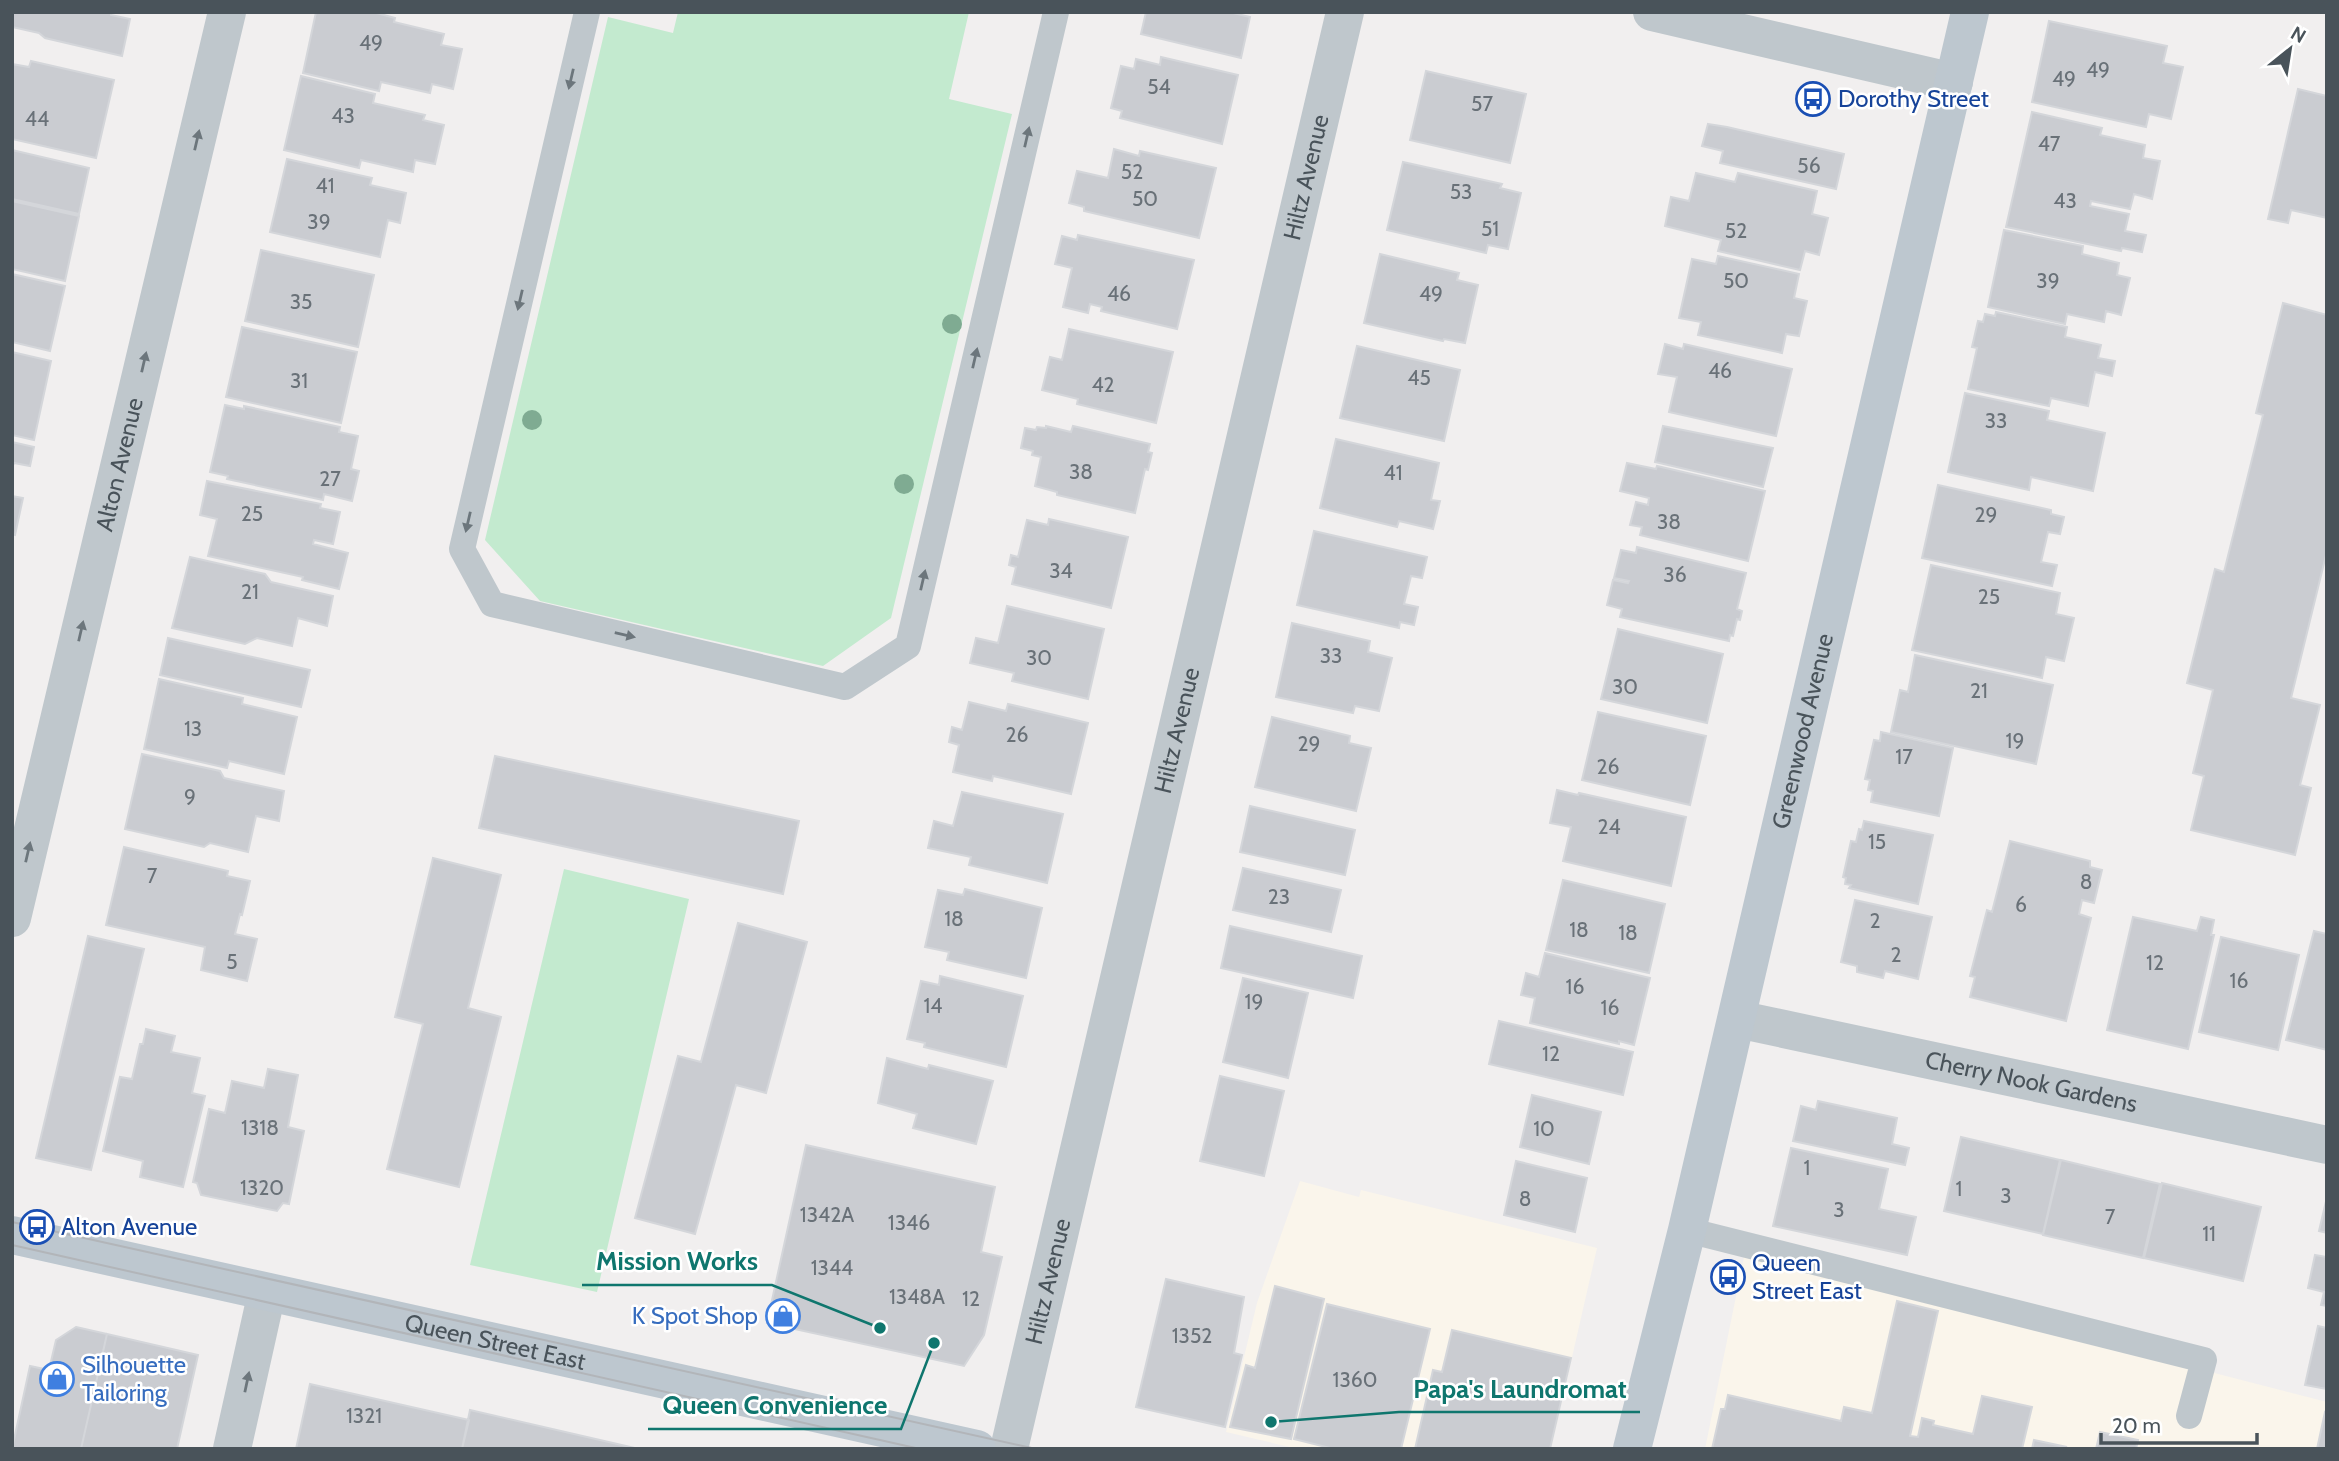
<svg xmlns="http://www.w3.org/2000/svg" width="2339" height="1461" font-family="Cabin,sans-serif">
<rect width="100%" height="100%" fill="#f1efef"/>
<path fill="#faf5eb" d="M1300,1181L1359,1197L1361,1190L1597,1248L1551,1449H1298L1226,1432L1257,1303Z
M1745,1252L2327,1402V1449H1705Z"/>
<path fill="#c3eacf" d="M678,12H969L949,99L1012,114L891,618L823,666L540,601L485,540L608,17L673,33Z
M564,869L689,899L597,1292L470,1265Z"/>
<path fill="#caccd1" stroke="#d4d6da" stroke-width="2" d="M12,12H111V15L130,19L122,56L45,38L39,33L12,27Z
M316,12H373L395,18L394,22L444,34L441,45L462,49L453,89L432,84L430,93L381,82L379,91L303,73Z
M1146,12H1229L1250,17L1241,58L1141,34Z
M2049,21L2167,46L2163,63L2183,67L2171,119L2149,114L2146,127L2032,102Z
M1161,57L1238,75L1222,144L1120,118L1122,111L1111,108L1121,66L1134,69L1136,59L1160,65Z
M31,61L114,80L96,158L12,139V64L29,67Z
M1426,71L1526,94L1510,163L1410,140Z
M301,76L375,94L373,103L425,115L423,120L444,125L435,164L415,160L413,172L361,160L359,168L284,150Z
M2298,89L2327,96V218L2291,210L2288,223L2268,219Z
M2032,112L2102,128L2100,135L2145,145L2143,158L2160,161L2152,199L2134,194L2130,209L2091,201L2090,206L2129,214L2125,231L2146,235L2142,252L2122,248L2121,251L2006,227Z
M1708,124L1727,127L1844,154L1836,189L1720,163L1723,151L1702,146Z
M1114,149L1139,156L1140,151L1216,168L1199,238L1084,211V207L1069,203L1077,171L1108,178Z
M12,150L89,168L79,214L12,199Z
M287,159L372,178L370,185L406,193L400,223L388,220L380,257L270,232Z
M1403,162L1502,184L1500,188L1521,193L1508,249L1488,245L1486,253L1387,230Z
M1696,173L1735,182L1738,173L1817,191L1812,214L1828,218L1819,255L1805,251L1800,270L1718,251L1721,240L1665,226L1671,197L1689,201Z
M12,201L79,216L65,281L12,269Z
M2004,230L2083,246L2082,254L2119,263L2117,275L2130,278L2121,315L2106,311L2104,322L2067,314L2065,324L1988,307Z
M1078,235L1194,260L1177,329L1101,311L1102,307L1090,304L1088,313L1063,307L1072,268L1055,264L1062,236L1077,240Z
M261,250L374,275L358,347L245,321Z
M1380,254L1459,273L1457,280L1478,285L1465,343L1444,339L1443,341L1364,323Z
M1718,256L1799,274L1794,298L1807,301L1799,336L1786,334L1782,353L1698,335L1701,322L1679,318L1692,259L1716,264Z
M12,274L65,286L50,351L12,342Z
M2283,303L2327,315V551L2291,698L2320,705L2300,785L2311,788L2295,855L2191,830L2204,776L2193,773L2213,690L2187,683L2215,569L2224,572L2263,415L2256,413Z
M1996,312L2067,327L2065,337L2101,345L2098,358L2115,361L2112,376L2095,372L2088,406L2051,398L2049,406L1968,389L1977,348L1972,347L1978,321L1983,322L1985,314L1995,316Z
M242,327L357,352L341,423L226,397Z
M1069,329L1173,352L1156,423L1077,404L1078,399L1042,390L1050,357L1062,360Z
M1665,344L1683,349L1684,344L1792,369L1776,436L1669,412L1677,377L1658,374Z
M1357,346L1460,370L1444,441L1340,418Z
M12,352L51,361L34,440L12,435Z
M1965,393L2049,411L2047,420L2105,433L2093,491L2031,477L2029,490L1948,472Z
M225,405L244,409V406L340,427L339,432L358,436L351,469L359,471L352,501L324,494L323,500L227,479L228,476L210,472Z
M1046,426L1071,432L1073,426L1150,444L1148,452L1152,453L1148,470L1145,469L1135,513L1057,495V492L1035,486L1041,457L1032,455L1033,451L1021,448L1025,428L1036,430L1037,427L1046,428Z
M1663,426L1773,448L1763,487L1655,462Z
M1336,439L1439,463L1431,500L1440,501L1433,529L1399,521L1397,527L1320,508Z
M12,442L34,447L30,466L14,463L12,468Z
M1627,463L1656,469L1657,466L1765,491L1748,561L1640,535L1642,527L1630,525L1636,502L1648,505L1649,498L1620,491Z
M207,481L321,504L320,508L340,512L333,544L314,540L313,544L348,553L339,589L302,580L303,577L208,556L217,519L200,515Z
M1938,485L2051,510V514L2064,517L2060,534L2048,532L2041,562L2057,565L2052,586L1922,558Z
M12,496L23,498L15,535L12,534Z
M1049,519L1128,537L1111,608L1012,584L1016,567L1009,565L1011,555L1018,557L1027,520L1048,525Z
M1314,531L1427,557L1422,578L1411,576L1404,604L1418,607L1414,625L1400,622L1399,628L1297,605Z
M1637,547L1746,573L1737,609L1742,611L1740,620L1737,619L1733,636L1730,635L1729,641L1620,617L1622,609L1607,605L1613,580L1628,583L1629,581L1614,578L1621,550L1636,553Z
M190,557L265,574L271,582L333,596L327,626L298,618L292,646L257,638L245,644L172,628Z
M1931,565L2060,593L2056,614L2074,618L2064,661L2046,657L2042,678L1912,650Z
M1007,606L1104,629L1088,699L1012,681L1014,673L970,663L976,638L998,643Z
M1292,623L1370,641L1368,652L1392,658L1379,711L1355,706L1353,713L1276,697Z
M1618,629L1723,654L1707,723L1601,699Z
M168,638L310,670L301,707L160,675Z
M1915,655L2053,685L2036,764L1891,732L1900,690L1908,692Z
M159,679L243,698L242,704L297,717L284,774L229,761L227,768L144,749Z
M969,702L1006,711L1008,704L1088,723L1071,794L993,776L992,781L953,772L959,745L949,742L952,727L962,730Z
M1598,712L1706,736L1690,805L1582,780Z
M1272,717L1350,736L1349,743L1371,748L1356,811L1255,787Z
M1881,732L1953,748L1939,816L1871,802L1873,791L1868,790L1870,780L1865,779L1874,740L1880,741Z
M142,754L220,771L224,778L284,791L279,821L256,816L248,852L210,843L204,847L125,829Z
M495,756L799,821L783,894L479,828Z
M1557,790L1578,795L1579,793L1686,817L1671,886L1563,861L1571,827L1550,823Z
M962,792L1063,814L1047,883L969,865L971,857L928,848L934,821L953,826Z
M1250,806L1355,830L1345,875L1240,852Z
M1864,821L1933,835L1918,904L1849,888L1851,885L1845,884L1846,878L1843,877L1851,841L1856,842L1859,829L1862,830Z
M2010,841L2090,861V867L2102,870L2094,903L2082,900L2079,914L2091,918L2066,1021L1970,997L1975,977L1970,976L1987,910L1992,912Z
M124,847L228,871L227,876L250,881L242,915L240,914L235,934L257,939L247,981L201,970L205,947L106,925Z
M433,858L501,875L468,1008L501,1017L459,1187L387,1169L423,1024L395,1017Z
M1243,868L1341,890L1331,932L1233,910Z
M1563,880L1665,904L1649,973L1546,950Z
M965,889L1042,908L1026,978L947,960L949,952L925,947L938,890L963,895Z
M1855,900L1932,917L1918,979L1885,971L1883,978L1857,972V966L1841,962Z
M2133,917L2197,931L2201,917L2214,920L2211,935H2214L2188,1049L2107,1030Z
M738,923L807,942L766,1093L736,1085L695,1234L635,1218L678,1056L701,1062Z
M1230,926L1362,956L1353,998L1221,968Z
M2314,931L2327,934V1050L2286,1040Z
M88,936L144,949L91,1170L36,1158Z
M2221,937L2299,955L2278,1050L2199,1032Z
M1545,953L1650,978L1634,1045L1619,1041V1044L1530,1023L1535,998L1521,995L1526,973L1539,977Z
M940,976L1023,996L1006,1067L924,1047L925,1043L907,1039L921,981L939,985Z
M1243,978L1308,993L1288,1078L1223,1062Z
M1499,1021L1633,1052L1623,1095L1489,1064Z
M146,1029L175,1036L171,1052L200,1058L192,1093L205,1096L183,1187L140,1177L143,1161L103,1151L120,1077L132,1079L140,1044H143Z
M887,1058L928,1069L929,1065L993,1081L976,1144L913,1128L917,1114L878,1103Z
M268,1069L298,1075L288,1127L304,1131L289,1204L283,1203L277,1211L201,1195L197,1183L193,1182L209,1109L225,1113L232,1081L264,1088Z
M1220,1076L1284,1091L1264,1176L1200,1161Z
M1532,1095L1601,1112L1589,1164L1520,1147Z
M1818,1101L1897,1118L1892,1144L1909,1148L1905,1165L1793,1141L1801,1106L1816,1110Z
M1961,1137L2060,1160L2043,1234L1944,1211Z
M806,1145L995,1187L981,1252L1002,1257L984,1335L964,1366L767,1323Z
M1791,1148L1888,1169L1879,1209L1916,1217L1907,1255L1773,1226Z
M2061,1160L2160,1184L2143,1258L2043,1235Z
M1516,1161L1587,1178L1575,1232L1504,1215Z
M2162,1183L2261,1207L2243,1281L2144,1258Z
M2327,1197V1233L2319,1231Z
M2315,1255L2327,1257V1306L2321,1305L2324,1292L2308,1288Z
M1166,1279L1244,1297L1234,1353L1242,1355L1225,1427L1136,1407Z
M1275,1286L1324,1299L1291,1439L1230,1427L1246,1365L1255,1368Z
M1897,1301L1938,1311L1910,1436L1918,1437L1922,1418L1934,1421L1933,1425L1973,1434L1982,1396L2032,1407L2022,1449H1712L1721,1409H1725L1728,1395L1841,1421L1844,1407L1872,1413Z
M1327,1304L1430,1329L1401,1449H1334L1294,1439Z
M2318,1326L2327,1328V1389L2305,1385Z
M76,1327L107,1334L81,1449H12L30,1366L49,1370L56,1340Z
M1452,1330L1571,1358L1550,1449H1415L1433,1370L1442,1372Z
M107,1334L198,1355L177,1449H81Z
M310,1384L469,1420L462,1449H296Z
M470,1410L639,1449H462Z
M2325,1412L2327,1413V1449H2317Z
M2100,1432L2138,1440L2136,1449H2096Z
M2034,1440L2067,1447L2032,1449Z"/>
<g fill="none" stroke-linecap="round" stroke-linejoin="round">
<path stroke="#bfc7cc" stroke-width="26" d="M587,12L462,549L492,604L845,687L908,646L1056,12
M1687,1230L2204,1360L2189,1416"/>
<g stroke="#bfc7cc" stroke-width="38">
<path d="M1652,12L1954,82"/>
<path id="s1" d="M12,918L227,12"/>
<path id="s2" d="M1737,1019L2327,1145"/>
<path d="M232,1449L267,1292"/>
<path id="s3" d="M1009,1449L1345,12"/>
</g>
<g stroke="#bdc7cf" stroke-width="38">
<path id="s4" d="M12,1235L977,1449"/>
<path id="s5" d="M1632,1449L1687,1230L1970,12"/>
</g>
<path stroke="#b2b5b9" stroke-width="2" d="M12,1222L1036,1449
M12,1245L920,1449"/>
</g>
<g fill="#7fab92">
<circle cx="952" cy="324" r="10"/>
<circle cx="532" cy="420" r="10"/>
<circle cx="904" cy="484" r="10"/>
</g>
<defs><path id="oneway-solid" d="M-6-.8H1V-3.2L6.5 0L1 3.2V.8H-6Z" transform="scale(1.75)"/></defs>
<g fill="#6c767c">
<use href="#oneway-solid" transform="translate(571 79) rotate(103)"/>
<use href="#oneway-solid" transform="translate(1027 137) rotate(-77)"/>
<use href="#oneway-solid" transform="translate(197 140) rotate(-77)"/>
<use href="#oneway-solid" transform="translate(520 300) rotate(103)"/>
<use href="#oneway-solid" transform="translate(975 358) rotate(-77)"/>
<use href="#oneway-solid" transform="translate(144 362) rotate(-77)"/>
<use href="#oneway-solid" transform="translate(468 522) rotate(103)"/>
<use href="#oneway-solid" transform="translate(923 580) rotate(-77)"/>
<use href="#oneway-solid" transform="translate(81 631) rotate(-77)"/>
<use href="#oneway-solid" transform="translate(625 635) rotate(13)"/>
<use href="#oneway-solid" transform="translate(28 852) rotate(-77)"/>
<use href="#oneway-solid" transform="translate(247 1382) rotate(-78)"/>
</g>
<defs>
<g id="bus-ring" transform="scale(1.75)"><circle r="9.5" fill="#fff" stroke="#1a4fb4" stroke-width="1.5"/><path d="M-5-6H5V4H4V6H2V4H-2V6H-4V4H-5ZM-3.5-4V0h7V-4ZM-3.5 1.2v1.5H-2V1.2ZM2 1.2v1.5H3.5V1.2Z" fill="#1a4fb4"/></g>
<g id="shop-ring" transform="scale(1.75)"><circle r="9.5" fill="#fff" stroke="#3f7fe0" stroke-width="1.5"/><path d="M-5-2.5h2.3a2.7 3.5 0 0 1 5.4 0H5L5.5 6h-11ZM-1.5-2.5h3a1.5 2.3 0 0 0-3 0Z" fill="#3f7fe0"/></g>
</defs>
<g fill-rule="evenodd">
<use href="#bus-ring" x="1813" y="99"/>
<use href="#bus-ring" x="37" y="1227"/>
<use href="#bus-ring" x="1728" y="1277"/>
<use href="#shop-ring" x="783" y="1316"/>
<use href="#shop-ring" x="57" y="1379"/>
</g>
<g text-anchor="middle" stroke-width="5" stroke-linejoin="round" paint-order="stroke">
<g font-size="21" fill="#697178">
<text x="371" y="50">49</text>
<text x="2098" y="77">49</text>
<text x="2064" y="86">49</text>
<text x="1159" y="94">54</text>
<text x="1482" y="111">57</text>
<text x="343" y="123">43</text>
<text x="37" y="126">44</text>
<text x="2049" y="151">47</text>
<text x="1809" y="173">56</text>
<text x="1132" y="179">52</text>
<text x="325" y="193">41</text>
<text x="1461" y="199">53</text>
<text x="1145" y="206">50</text>
<text x="2065" y="208">43</text>
<text x="319" y="229">39</text>
<text x="1490" y="236">51</text>
<text x="1736" y="238">52</text>
<text x="1736" y="288">50</text>
<text x="2048" y="288">39</text>
<text x="1119" y="301">46</text>
<text x="1431" y="301">49</text>
<text x="301" y="309">35</text>
<text x="1720" y="378">46</text>
<text x="1419" y="385">45</text>
<text x="299" y="388">31</text>
<text x="1103" y="392">42</text>
<text x="1996" y="428">33</text>
<text x="1081" y="479">38</text>
<text x="1393" y="480">41</text>
<text x="330" y="486">27</text>
<text x="252" y="521">25</text>
<text x="1986" y="522">29</text>
<text x="1669" y="529">38</text>
<text x="1061" y="578">34</text>
<text x="1675" y="582">36</text>
<text x="250" y="599">21</text>
<text x="1989" y="604">25</text>
<text x="1331" y="663">33</text>
<text x="1039" y="665">30</text>
<text x="1625" y="694">30</text>
<text x="1979" y="698">21</text>
<text x="193" y="736">13</text>
<text x="1017" y="742">26</text>
<text x="2015" y="748">19</text>
<text x="1309" y="751">29</text>
<text x="1904" y="764">17</text>
<text x="1608" y="774">26</text>
<text x="190" y="804">9</text>
<text x="1609" y="834">24</text>
<text x="1877" y="849">15</text>
<text x="152" y="883">7</text>
<text x="2086" y="889">8</text>
<text x="1279" y="904">23</text>
<text x="2021" y="912">6</text>
<text x="954" y="926">18</text>
<text x="1875" y="928">2</text>
<text x="1579" y="937">18</text>
<text x="1628" y="940">18</text>
<text x="1896" y="962">2</text>
<text x="232" y="969">5</text>
<text x="2155" y="970">12</text>
<text x="2239" y="988">16</text>
<text x="1575" y="994">16</text>
<text x="1254" y="1009">19</text>
<text x="933" y="1013">14</text>
<text x="1610" y="1015">16</text>
<text x="1551" y="1061">12</text>
<text x="260" y="1135">1318</text>
<text x="1544" y="1136">10</text>
<text x="1807" y="1175">1</text>
<text x="262" y="1195">1320</text>
<text x="1959" y="1196">1</text>
<text x="2006" y="1203">3</text>
<text x="1525" y="1206">8</text>
<text x="1839" y="1217">3</text>
<text x="827" y="1222">1342A</text>
<text x="2110" y="1224">7</text>
<text x="909" y="1230">1346</text>
<text x="2209" y="1241">11</text>
<text x="832" y="1275">1344</text>
<text x="917" y="1304">1348A</text>
<text x="971" y="1306">12</text>
<text x="1192" y="1343">1352</text>
<text x="1355" y="1387">1360</text>
<text x="364" y="1423">1321</text>
</g>
<g font-size="24" fill="#164399" stroke="#fff" text-anchor="start">
<text x="1838" y="107">Dorothy Street</text>
<text x="61" y="1235">Alton Avenue</text>
<text x="1752" y="1271">Queen<tspan x="1752" dy="28">Street East</tspan></text>
</g>
<g font-size="24" fill="#49535a" stroke="#fff">
<text dy="8" stroke="none"><textPath href="#s3" startOffset="1306">Hiltz Avenue</textPath></text>
<text dy="8" stroke="none"><textPath href="#s1" startOffset="466">Alton Avenue</textPath></text>
<text dy="8" stroke="none"><textPath href="#s3" startOffset="738">Hiltz Avenue</textPath></text>
<text dy="8" stroke="none"><textPath href="#s5" startOffset="738">Greenwood Avenue</textPath></text>
<text dy="8" stroke="none"><textPath href="#s2" startOffset="301">Cherry Nook Gardens</textPath></text>
<text dy="8" stroke="none"><textPath href="#s3" startOffset="172">Hiltz Avenue</textPath></text>
<text dy="8" stroke="none"><textPath href="#s4" startOffset="495">Queen Street East</textPath></text>
</g>
<g font-size="24" fill="#366cbe" stroke="#fff" text-anchor="end">
<text x="758" y="1324">K Spot Shop</text>
<text x="82" y="1373" text-anchor="start">Silhouette<tspan x="82" dy="28">Tailoring</tspan></text>
</g>
</g>
<path fill="none" stroke="#0f766e" stroke-width="2.5" d="M880 1328L772 1285H582M1271 1422L1399 1412H1640M934 1343L901 1429H648"/>
<g fill="#0f766e" stroke="#fff" stroke-width="2.5">
<circle cx="880" cy="1328" r="7"/>
<circle cx="1271" cy="1422" r="7"/>
<circle cx="934" cy="1343" r="7"/>
</g>
<g font-size="26" text-anchor="middle" font-weight="bold" fill="#0f766e" stroke="#fff" stroke-width="5" stroke-linejoin="round" paint-order="stroke">
<text x="677" y="1270">Mission Works</text>
<text x="1520" y="1398">Papa's Laundromat</text>
<text x="775" y="1414">Queen Convenience</text>
</g>
<rect width="2339" height="1461" fill="none" stroke="#49535a" stroke-width="28"/>
<g transform="translate(2290 49) rotate(30)" stroke="#ffffff" stroke-width="5" paint-order="stroke">
<path d="M0-5L12 26L0 18L-12 26Z" fill="#49535a"/>
<text y="-10" font-size="19" font-weight="bold" text-anchor="middle" fill="#49535a">N</text>
</g>
<path d="M2101 1433v10h156v-10" fill="none" stroke="#49535a" stroke-width="3.5"/>
<text x="2112" y="1433" font-size="21" fill="#49535a" stroke="#ffffff" stroke-width="5" paint-order="stroke">20 m</text>
</svg>
